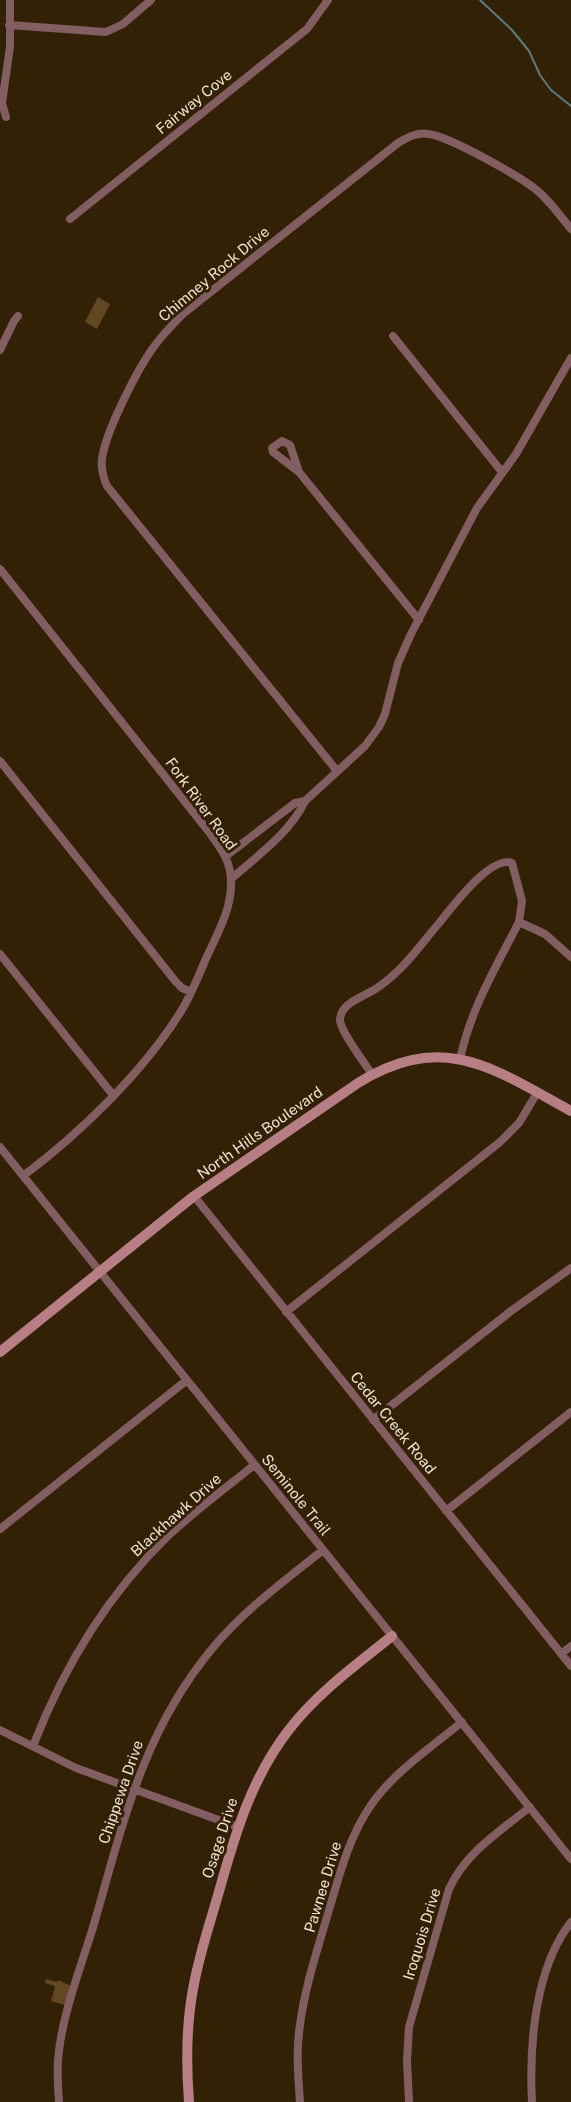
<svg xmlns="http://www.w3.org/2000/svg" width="571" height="2102" font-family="'Public Sans',sans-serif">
<rect width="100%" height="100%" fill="#332106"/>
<path fill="#614822" d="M98,297L110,304L97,329L85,322Z
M46,1979L57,1982L58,1980L71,1986L65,2005L51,2001L55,1986L45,1983Z"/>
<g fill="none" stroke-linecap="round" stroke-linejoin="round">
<path stroke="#577d82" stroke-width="2" d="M480,0L512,30L529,51L540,75L551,90L571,106"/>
<path stroke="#825e62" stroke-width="8" d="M9,25L106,32L123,24L151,0
M6,117L2,103L10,47V0
M70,219L307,29L328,0
M393,336L502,472
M0,350L14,321L18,316
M299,472L290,445L282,441L272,448L273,452L299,472L419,620
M0,569L209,832C220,847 231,861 231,881C232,907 219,931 208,954C199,974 191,997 178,1016C140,1075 79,1134 23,1176
M0,761L176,982L182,988L191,992
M337,771L107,486C103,477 101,469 102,459C105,433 137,370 153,348C162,335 173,324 184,313L398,143C408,137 417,132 429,134C450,137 524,178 540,193C552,204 561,217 571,229
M226,856L295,803L305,801
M231,879C257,856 290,833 305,801L365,746L379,727L385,714L398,663L411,634L477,508L516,454L571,358
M0,954L113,1095
M460,1059C471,1008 496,967 519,922
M372,1074C365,1064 339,1029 340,1019C341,1002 366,996 377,988C404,970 420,945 440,922C453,906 491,855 512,863L522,901L519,922L545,934L571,957
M0,1147L571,1859
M194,1196L571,1666
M286,1312L500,1142L519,1123L537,1093
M373,1420L511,1311L571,1268
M446,1511L571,1412
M0,1529L187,1380
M561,1654L571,1646
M0,1730L76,1768L238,1827
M33,1746C64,1666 107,1595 169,1535C196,1510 226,1488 254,1465
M59,2102C58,2088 57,2075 58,2061C61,2017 81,1967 94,1924C123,1824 142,1734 211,1650C243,1611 284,1581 323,1550
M300,2102C298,2076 296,2050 300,2025C305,1986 318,1948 329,1910C340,1873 349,1837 371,1805C394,1772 430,1748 462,1722
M409,2102L407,2061L409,2027L449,1889C466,1852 499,1832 530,1807
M532,2102C529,2045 535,1968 571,1922"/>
<path stroke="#b77e85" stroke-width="10" d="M0,1352L194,1196L358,1083C444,1030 494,1069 571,1111
M189,2102C186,2063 186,2023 194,1984C200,1952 211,1920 220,1888C236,1831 252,1778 288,1731C317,1693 356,1665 392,1636"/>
</g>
<g text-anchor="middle" stroke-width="6" stroke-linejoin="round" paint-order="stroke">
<g font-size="15" fill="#eee2d3" stroke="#332106">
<text transform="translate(194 102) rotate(-39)" y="5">Fairway Cove</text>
<text transform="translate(214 274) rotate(-40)" y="5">Chimney Rock Drive</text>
<text transform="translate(201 804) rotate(54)" y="5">Fork River Road</text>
<text transform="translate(260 1133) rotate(-35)" y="5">North Hills Boulevard</text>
<text transform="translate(393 1423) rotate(51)" y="5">Cedar Creek Road</text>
<text transform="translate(296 1495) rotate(51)" y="5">Seminole Trail</text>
<text transform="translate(176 1515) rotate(-42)" y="5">Blackhawk Drive</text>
<text transform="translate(121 1792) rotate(-71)" y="5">Chippewa Drive</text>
<text transform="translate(220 1838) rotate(-72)" y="5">Osage Drive</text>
<text transform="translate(323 1887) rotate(-73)" y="5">Pawnee Drive</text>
<text transform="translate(422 1934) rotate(-73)" y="5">Iroquois Drive</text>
</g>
</g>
</svg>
